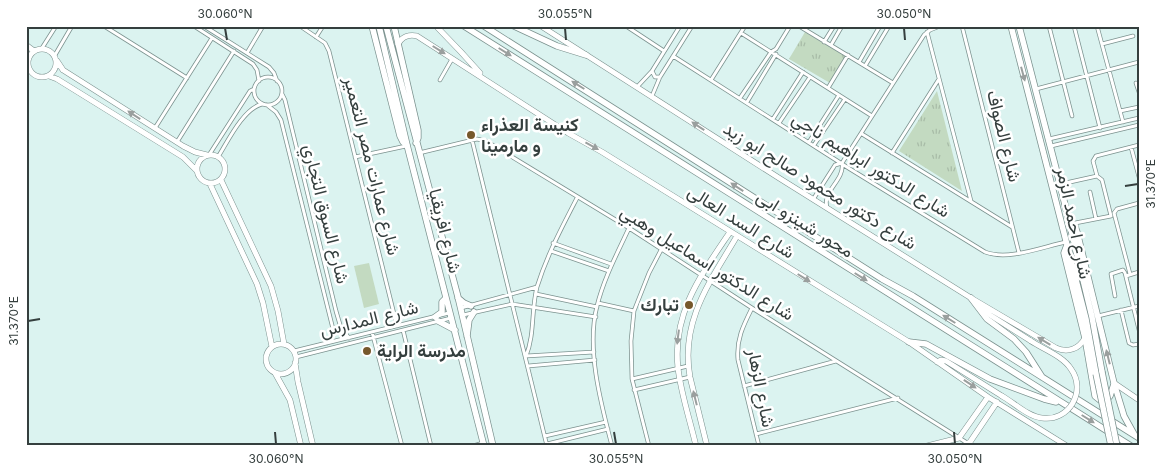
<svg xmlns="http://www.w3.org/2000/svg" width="1165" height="472" font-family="Inter,Vazirmatn,sans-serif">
<defs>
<pattern id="grass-tufts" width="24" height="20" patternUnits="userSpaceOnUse" patternTransform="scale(1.25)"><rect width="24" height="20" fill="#c3dac1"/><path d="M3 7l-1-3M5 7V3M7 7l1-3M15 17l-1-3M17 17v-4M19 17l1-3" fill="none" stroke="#a8bca7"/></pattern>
</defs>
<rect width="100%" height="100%" fill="#dbf3f0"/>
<path fill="url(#grass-tufts)" d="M805,32L845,56L830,83L789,59Z
M937,91L962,191L899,151Z"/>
<path fill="#c3dac1" d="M369,263L379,304L364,308L354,266Z"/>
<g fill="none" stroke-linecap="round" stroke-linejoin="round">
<g stroke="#7c928f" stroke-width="4.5">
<path id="street" d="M104,26L187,78
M194,26L253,64L257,70L259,81
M204,26L269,67L274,73L277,81
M300,26L325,43L329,51L397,326
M626,26L664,51
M799,26L893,83
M962,26L1019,253
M1049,26L1072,116
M1074,26L1100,128
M1097,26L1123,122
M927,32L971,201
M741,33L872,116
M316,37L323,26
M824,42L834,26
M1102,44L1133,36
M831,45L842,26
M42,48L56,26
M247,53L263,26
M55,55L72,26
M673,56L850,169L985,252C1008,261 1042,247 1066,242
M859,62L880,26
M865,66L889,26
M652,71L655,77H660
M254 91a14 14 0 1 1 28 0a14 14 0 1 1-28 0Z
M440,80L452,59
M711,80L745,26
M1136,83L1139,92
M637,87L652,71L680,26
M828,88L848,55
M1036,89L1139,62
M282,94L285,100L336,311L341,328L349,338
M652,96L660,77L692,26
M740,98L771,52L776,49L790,26
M747,102L776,54
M267,105L276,112L281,120L333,329L331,338L327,343
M1120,111L1139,107
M773,119L803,72
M779,123L810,77
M155,128L212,38
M862,134L1012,227
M1049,139L1139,118
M472,140L547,446
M177,142L234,51
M809,142L839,95
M814,145L845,99
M1051,146L1139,125
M1131,147L1139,177
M419,153L477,139L486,141L629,228L752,308L972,446
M892,153L939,79
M209,155L250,91L254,89
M218,157C228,141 243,109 262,104
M355,157L406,146
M1097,176L1093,161L1096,156L1139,145
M1061,184L1097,176L1102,180L1111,216
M1090,192L1096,219
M577,198C562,227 547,255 537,287C531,310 535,334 526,356L594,352
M814,198L835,165L842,163
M827,207C822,191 845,180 842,163L924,35L930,30L940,26
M1070,224L1111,216
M553,243L611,264
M551,251L609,271
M1130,274L1114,213L1117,209L1139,203
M1126,276L1139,272
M536,294L597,307
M1115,296L1111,274L1123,270L1125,273L1139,330
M598,303L634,311
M461,308L537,287
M752,308C743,326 736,340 738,360L759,446
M1121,310L1129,343L1133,345L1139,344
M463,315L512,304L596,317
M1098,316L1139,306
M403,330L431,446
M372,332L402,446
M294,351L449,313
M296,357L451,318
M528,366L595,360
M632,379L688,366
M744,386L836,361
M634,390L690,377
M756,434L898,398
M545,436L606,422
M547,444L608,429
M473,446L483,443
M612,446C601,404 586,349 597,306C604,278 617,254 629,228
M649,446L632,379L631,341L634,311L649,273L661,250"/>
</g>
<g stroke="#7c928f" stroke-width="6">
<path id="secondary" d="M436,26L461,52L480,73
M541,26L779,178L971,298L1056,348C1068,353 1079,349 1085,338
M398,44C402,37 409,34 417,36L568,133L602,152L909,342L988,397L1067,446
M26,45L34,51
M28 63a14 14 0 1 1 28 0a14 14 0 1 1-28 0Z
M57,61L63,70L183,146L195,152L207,155
M49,76L57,79L183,157L197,171
M197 169a14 14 0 1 1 28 0a14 14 0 1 1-28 0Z
M221,180L271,286L278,311L284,344
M210,184L257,284L263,303L272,347
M978,303L990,315L1031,341
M266 359a15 15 0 1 1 30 0a15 15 0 1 1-30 0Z
M937,362L941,360L946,361L1002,396
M295,363L298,382L313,446
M275,373L290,400L301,446
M1114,383L1139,400
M696,446C690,420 681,394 678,368C672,313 701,275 730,232
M707,446L690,377C680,321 710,282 737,236
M927,446L959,438L988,397
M963,446L970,442L997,402"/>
</g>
<g stroke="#7c928f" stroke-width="7">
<path id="primary" d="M372,26L400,136L403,142L407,145
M379,26L407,145L484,446
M386,26L458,297L493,446
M394,26L418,130V138L416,143
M464,26L1131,446
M484,26L882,279L913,296L1139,438
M514,26L557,46L586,55
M1011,26L1086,319L1096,374
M1019,26L1060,184L1092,317L1102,372
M1070,224L1075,226L1077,232L1114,383L1124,416L1134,434
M1067,245L1064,253L1085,338L1095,396L1100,400L1107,399L1110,396L1114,384
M458,298L464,303L471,306
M971,298L987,319L1014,339L1026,352L1042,377
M435,317L442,312V302L446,298
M438,321L455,330
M467,336L469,320L474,312
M909,342L926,344L990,379L1044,399L1056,402"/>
</g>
<use href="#street" stroke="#fff" stroke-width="3"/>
<use href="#secondary" stroke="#fff" stroke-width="5"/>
<use href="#primary" stroke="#fff" stroke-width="5.5"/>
<g stroke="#7c928f" stroke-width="6" stroke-linecap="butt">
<path id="secondary-bridge" d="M1002,396C1014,403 1029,417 1042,418C1069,422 1087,391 1071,369C1063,356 1043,349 1031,341"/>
</g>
<g stroke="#7c928f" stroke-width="7" stroke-linecap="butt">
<path id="primary-bridge" d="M1102,372L1117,446
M1096,374L1111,446"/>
</g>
<use href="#secondary-bridge" stroke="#fff" stroke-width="5"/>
<use href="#primary-bridge" stroke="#fff" stroke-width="5.5"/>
</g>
<defs><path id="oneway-solid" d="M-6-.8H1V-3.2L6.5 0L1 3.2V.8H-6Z" transform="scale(1.25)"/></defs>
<g fill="#9a9f9e">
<use href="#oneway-solid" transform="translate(439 50) rotate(32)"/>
<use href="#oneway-solid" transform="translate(505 52) rotate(32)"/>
<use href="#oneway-solid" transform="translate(1023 74) rotate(75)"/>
<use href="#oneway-solid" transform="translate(578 85) rotate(-148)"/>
<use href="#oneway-solid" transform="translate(134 115) rotate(-147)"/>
<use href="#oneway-solid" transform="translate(698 126) rotate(-147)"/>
<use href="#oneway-solid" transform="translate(592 146) rotate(29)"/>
<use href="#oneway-solid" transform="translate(737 187) rotate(-147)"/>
<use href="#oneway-solid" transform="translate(861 277) rotate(32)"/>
<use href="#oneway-solid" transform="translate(804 278) rotate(32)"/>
<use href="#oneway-solid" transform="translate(949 319) rotate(-148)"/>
<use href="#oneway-solid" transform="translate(678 337) rotate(97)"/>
<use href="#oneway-solid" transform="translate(1044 341) rotate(-149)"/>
<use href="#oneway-solid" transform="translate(1108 357) rotate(-104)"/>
<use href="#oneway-solid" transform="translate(970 384) rotate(34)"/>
<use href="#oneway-solid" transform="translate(695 398) rotate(-104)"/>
<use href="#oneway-solid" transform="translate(1088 419) rotate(32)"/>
</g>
<path fill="none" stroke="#353f3e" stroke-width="2" d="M225,28L227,40M565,28L566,40M904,28L905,40M1125,186L1138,184M28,321L40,319M275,432L276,444M614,432L616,444M954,432L955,444"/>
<g fill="#76582c" stroke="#fff" stroke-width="2">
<circle cx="471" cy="135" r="5"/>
<circle cx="689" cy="305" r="5"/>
<circle cx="367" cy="351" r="5"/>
</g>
<g text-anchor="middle" stroke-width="5" stroke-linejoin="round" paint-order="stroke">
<g font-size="18" font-weight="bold" fill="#353f3e" stroke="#fff" text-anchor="start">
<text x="481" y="131">كنيسة العذراء<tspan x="481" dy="21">و مارمينا</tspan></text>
<text x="679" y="311" text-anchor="end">تبارك</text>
<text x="377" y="357">مدرسة الراية</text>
</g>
<g font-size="18" fill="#353f3e" stroke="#fff">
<text transform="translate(1004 136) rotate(76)" y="6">شارع الصواف</text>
<text transform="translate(871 165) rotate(32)" y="6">شارع الدكتور ابراهيم ناجي</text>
<text transform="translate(372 166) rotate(76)" y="6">شارع عمارات مصر التعمير</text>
<text transform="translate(820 186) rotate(32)" y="6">شارع دكتور محمود صالح ابو زيد</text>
<text transform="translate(326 214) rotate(76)" y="6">شارع السوق التجاري</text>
<text transform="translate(741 222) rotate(32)" y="6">شارع السد العالى</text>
<text transform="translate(1074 223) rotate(78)" y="6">شارع احمد الزمر</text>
<text transform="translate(805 224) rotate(32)" y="6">محور شينزو ابى</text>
<text transform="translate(445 231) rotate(76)" y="6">شارع افريقيا</text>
<text transform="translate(707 263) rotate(32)" y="6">شارع الدكتور اسماعيل وهبي</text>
<text transform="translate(369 319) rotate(-14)" y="6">شارع المدارس</text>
<text transform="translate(761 388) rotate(79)" y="6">شارع الزهار</text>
</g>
</g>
<rect width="1165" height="472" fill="none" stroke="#ffffff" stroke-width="55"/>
<rect x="28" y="28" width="1110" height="416" fill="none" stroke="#353f3e" stroke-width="2"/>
<g font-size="12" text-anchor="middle" fill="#353f3e">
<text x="225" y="18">30.060°N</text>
<text x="565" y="18">30.055°N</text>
<text x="904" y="18">30.050°N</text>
<text transform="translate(1151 184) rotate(-90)" y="4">31.370°E</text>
<text transform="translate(14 321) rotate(-90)" y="4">31.370°E</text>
<text x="276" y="463">30.060°N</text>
<text x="616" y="463">30.055°N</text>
<text x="955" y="463">30.050°N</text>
</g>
</svg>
